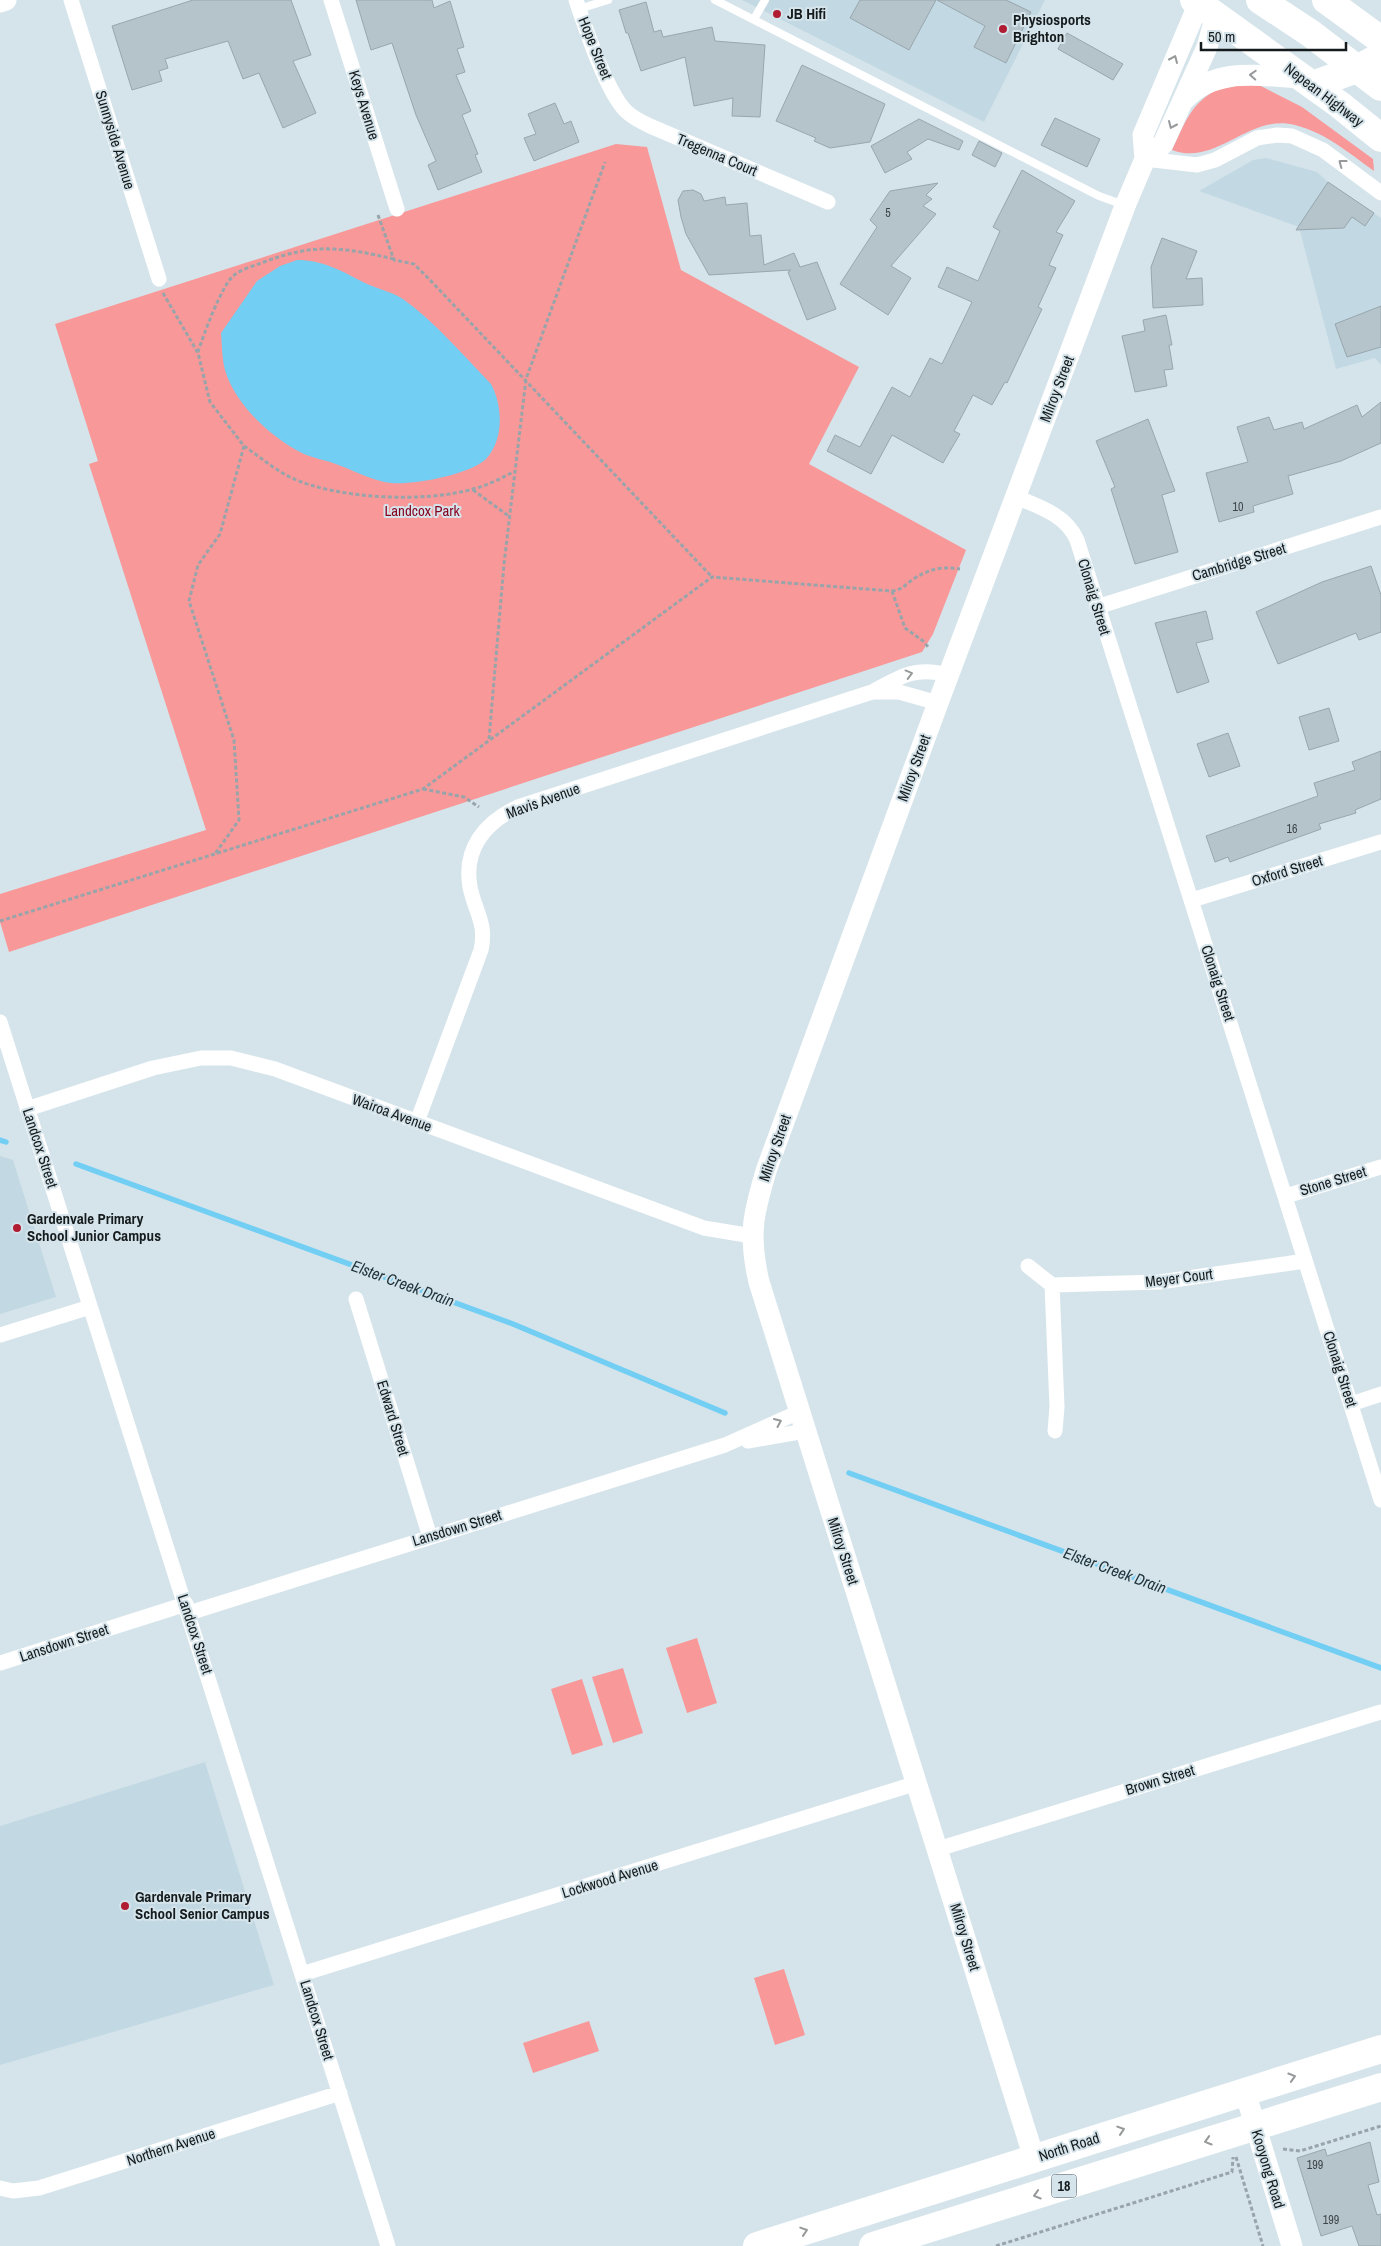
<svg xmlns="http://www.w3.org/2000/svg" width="1381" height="2246" font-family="'Archivo Narrow',sans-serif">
<rect width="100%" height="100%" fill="#d5e4eb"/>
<path fill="#c2d9e4" d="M742,0H1045L984,122Z
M1266,158L1317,172L1328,182L1381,218V365L1375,358L1336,369L1299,227L1199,191L1253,160Z
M0,1156L13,1160L56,1297L0,1314Z
M205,1762L274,1985L0,2065V1826Z"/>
<path fill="#f89898" d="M1225,85H1259L1302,107L1373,159L1374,171C1349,153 1326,133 1295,125C1249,113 1216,167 1172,150C1188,117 1190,103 1225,85Z
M616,144L647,147L681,270L859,367L809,464L966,550L933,634L922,652L9,952L0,922V894L206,830L89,464L98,461L55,324Z
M697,1638L717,1703L687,1713L666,1648Z
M623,1668L643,1733L613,1743L592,1677Z
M582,1679L603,1745L572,1755L551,1689Z
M784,1969L805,2035L775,2045L754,1978Z
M589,2021L599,2051L533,2073L523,2043Z"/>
<path fill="#73cef3" d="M297,260C322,260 340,270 361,281C374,288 391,291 403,299C436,323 463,355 491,384C503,406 504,440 486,459C469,475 414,485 391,483C373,481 357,472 341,466C327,460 310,458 298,451C268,434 235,404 225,370C222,359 222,345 221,333L257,281L280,266Z"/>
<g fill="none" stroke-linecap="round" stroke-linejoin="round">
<path stroke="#73cef3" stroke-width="5.5" d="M0,1140L6,1142
M76,1164L513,1324L725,1413
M849,1473L1381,1668"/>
</g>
<path fill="#b5c4cb" stroke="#98a6ad" d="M193,0H291L311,55L293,61L316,113L283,128L259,73L243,79L228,41L165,59L168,68L159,71L162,81L132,90L112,26Z
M356,0H432L434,8L450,1L464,47L457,49L465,72L456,75L471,111L462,115L478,154L475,155L482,172L438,190L428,165L436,161L416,115L392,43L371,50Z
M860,0H936L909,50L850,18Z
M937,0H1006L1031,12L1006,63L974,47L985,26Z
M646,2L654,32L661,30L663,37L712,27L715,41L765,45L760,117L732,116L733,98L694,106L685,57L641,71L628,33H626L619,10Z
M1067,33L1123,64L1113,80L1058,49Z
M802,65L885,104L870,142L830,148L814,141L816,138L776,121Z
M555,103L564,124L571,121L579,142L534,161L524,138L536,134L528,114Z
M1055,118L1100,139L1087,167L1041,145Z
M919,119L963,141L959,150L928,139L907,152L912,159L885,173L871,146Z
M979,141L1002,153L995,167L972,155Z
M1022,170L1075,201L1056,232L1063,235L1049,265L1056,268L1038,307L1042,309L1007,383L1005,382L992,405L973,395L954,431L960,434L943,463L892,435L871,474L827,451L835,435L860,447L892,387L910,397L930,358L942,364L972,302L938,287L947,267L978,281L1000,231L993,227Z
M1328,182L1374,213L1365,226L1352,217L1344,228L1296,230Z
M938,183L926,195L932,199L923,206L936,214L891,266L911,278L888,315L840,284L877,227L870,220L890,191Z
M693,190L701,194L704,201L725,197L726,205L747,203L750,236L761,235L764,265L794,253L800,267L817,262L836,309L807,320L788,272L791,270L709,275L686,234L681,217L678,200L683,191Z
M1162,238L1197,251L1186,279L1202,278L1203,305L1153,308L1151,267Z
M1381,306V347L1347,357L1335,324Z
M1166,315L1172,345H1169L1173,369L1164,370L1167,386L1135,392L1122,336L1145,331L1143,320Z
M1381,402V443L1341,461L1288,476L1293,494L1253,506L1254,512L1219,522L1206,473L1248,462L1237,427L1269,417L1274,430L1302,422L1304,429L1357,405L1362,417Z
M1148,419L1175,491L1162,495L1178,552L1135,564L1111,489L1115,487L1096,441Z
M1371,566L1381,595V632L1359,640L1356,633L1278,664L1256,612L1322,582Z
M1206,611L1213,639L1196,643L1209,682L1177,693L1155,623Z
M1329,708L1339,741L1309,750L1299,717Z
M1228,733L1240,766L1209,777L1197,744Z
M1381,751V799L1355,810L1356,813L1319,824L1321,829L1230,862L1228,857L1215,862L1206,836L1318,796L1314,783L1355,770L1352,762Z
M1370,2142L1379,2182L1368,2185L1377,2215L1381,2214V2246H1359L1352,2226L1321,2236L1297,2158L1325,2149L1327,2156Z"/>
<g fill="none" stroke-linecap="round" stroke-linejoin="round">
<path stroke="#98a4aa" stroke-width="3" stroke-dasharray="4 2.5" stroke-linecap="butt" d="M378,215L394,260L414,264L430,280L712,577
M163,293L198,353L210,402L244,446L220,534L198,565L189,601L234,740L239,820L215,854
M198,352C203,336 221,287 233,276C241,269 254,266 264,262C314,243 342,247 394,259
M244,446C260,457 275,470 292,478C337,499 425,503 473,489C488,485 502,478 515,471
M473,490L510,517
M892,591L905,628L923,641L929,648
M489,739L504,564L526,379L605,162
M423,789L464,797L479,807
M0,921L423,789L712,577L892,591C902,590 905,585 912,580C928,569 942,566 960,569
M1283,2149L1300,2151L1381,2126
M1236,2157L1263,2246
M996,2246L1232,2172L1233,2157"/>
<path stroke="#fff" stroke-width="8" d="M715,0L1099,196L1124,205
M579,9L608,0
M754,19L765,0"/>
<path stroke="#fff" stroke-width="15" d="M71,0L159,279
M331,0L397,209
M576,0C585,27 607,94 627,112C633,118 642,122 650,126L828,202
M1145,159L1197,165L1215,160L1257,138L1277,135L1292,136L1323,150L1381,193
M1016,497C1040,507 1066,515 1077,540L1381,1500
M1097,607L1381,517
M873,692H899L938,703
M1192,900L1381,842
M0,1022L388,2246
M27,1109L153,1068L201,1058H231L275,1069L704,1228L752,1236
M417,1122L481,950C487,923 475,912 470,887C463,848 486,822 518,807L872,692C901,676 915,666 949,675
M1286,1196L1381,1167
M1028,1266L1052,1285L1160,1282L1305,1261
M1052,1285L1057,1407L1055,1431
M356,1299L430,1537
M0,1335L90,1307
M1351,1404L1381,1394
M748,1441L805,1431
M189,1613L725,1445L799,1412
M0,1663L186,1604
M938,1849L1381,1712
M302,1974L917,1783
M0,2188L13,2191L39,2188L340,2093"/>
<path stroke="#fff" stroke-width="21" d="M0,2L6,0
M1184,100C1215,66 1262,76 1302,78
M1145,159L1143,135L1199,3
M1245,2092L1292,2246
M1034,2158L759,1282C748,1234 753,1214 767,1168L938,703L1125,206L1145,159L1163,144L1207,47L1216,15"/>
<path stroke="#fff" stroke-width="28" d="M1194,0L1340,105L1381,138
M1260,0L1310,33L1381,87
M1326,0L1381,40
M1313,85L1359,68L1381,56
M757,2246L1381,2049
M873,2246L1381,2087"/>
</g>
<defs><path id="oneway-chevron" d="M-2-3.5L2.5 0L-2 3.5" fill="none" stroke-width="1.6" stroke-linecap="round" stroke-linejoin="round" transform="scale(1.25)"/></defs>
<g stroke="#969899">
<use href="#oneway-chevron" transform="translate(1174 59) rotate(-66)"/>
<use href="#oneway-chevron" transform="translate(1253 75) rotate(-177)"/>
<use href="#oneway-chevron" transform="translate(1172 125) rotate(114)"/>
<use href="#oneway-chevron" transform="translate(1342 163) rotate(-143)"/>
<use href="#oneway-chevron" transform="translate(909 674) rotate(-15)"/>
<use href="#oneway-chevron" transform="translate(778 1422) rotate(-24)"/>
<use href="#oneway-chevron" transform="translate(1292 2077) rotate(-17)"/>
<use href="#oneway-chevron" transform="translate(1121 2130) rotate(-18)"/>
<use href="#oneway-chevron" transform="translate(1208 2141) rotate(163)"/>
<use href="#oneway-chevron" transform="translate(1037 2195) rotate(163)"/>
<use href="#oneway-chevron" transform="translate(804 2231) rotate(-18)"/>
</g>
<g fill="#b01c32" stroke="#d5e4eb" stroke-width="2">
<circle cx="777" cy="14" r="5"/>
<circle cx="1003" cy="29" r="5"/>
<circle cx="17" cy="1228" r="5"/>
<circle cx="125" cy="1906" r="5"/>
</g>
<g text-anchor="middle" stroke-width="4" stroke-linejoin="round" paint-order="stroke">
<g font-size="12" fill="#3d4548">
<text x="888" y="217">5</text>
<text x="1238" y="511">10</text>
<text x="1292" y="833">16</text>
<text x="1315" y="2169">199</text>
<text x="1331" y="2224">199</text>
</g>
<rect fill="#d5e4eb" stroke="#4f575b" stroke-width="1" x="1051.5" y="2174.5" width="25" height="23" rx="4"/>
<g font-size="14" font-weight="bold" fill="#151b1d">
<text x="1064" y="2191">18</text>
</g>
<g font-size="15" font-weight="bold" fill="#151b1d" stroke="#d5e4eb" text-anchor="start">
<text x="787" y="19">JB Hifi</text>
<text x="1013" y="25">Physiosports<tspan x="1013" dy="17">Brighton</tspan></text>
<text x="27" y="1224">Gardenvale Primary<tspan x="27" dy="17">School Junior Campus</tspan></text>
<text x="135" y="1902">Gardenvale Primary<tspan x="135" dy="17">School Senior Campus</tspan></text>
</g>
<g font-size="15" fill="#151b1d" stroke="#d5e4eb">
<text transform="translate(595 48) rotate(68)" y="5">Hope Street</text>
<text transform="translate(1324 95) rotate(37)" y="5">Nepean Highway</text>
<text transform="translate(364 105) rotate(73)" y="5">Keys Avenue</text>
<text transform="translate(115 140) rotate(73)" y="5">Sunnyside Avenue</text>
<text transform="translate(717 155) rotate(23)" y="5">Tregenna Court</text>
<text transform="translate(1057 389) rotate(-69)" y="5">Milroy Street</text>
<text transform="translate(1239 562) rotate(-17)" y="5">Cambridge Street</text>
<text transform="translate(1094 597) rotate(73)" y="5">Clonaig Street</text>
<text transform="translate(914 768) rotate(-70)" y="5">Milroy Street</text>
<text transform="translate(543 801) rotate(-20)" y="5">Mavis Avenue</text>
<text transform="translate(1287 871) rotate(-17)" y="5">Oxford Street</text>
<text transform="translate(1218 983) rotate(72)" y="5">Clonaig Street</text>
<text transform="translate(392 1113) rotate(20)" y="5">Wairoa Avenue</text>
<text transform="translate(40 1148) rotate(72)" y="5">Landcox Street</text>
<text transform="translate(775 1148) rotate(-71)" y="5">Milroy Street</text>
<text transform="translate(1333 1181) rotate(-17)" y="5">Stone Street</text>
<text transform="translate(1179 1278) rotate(-7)" y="5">Meyer Court</text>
<text transform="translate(1340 1369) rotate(72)" y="5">Clonaig Street</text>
<text transform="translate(393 1418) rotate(73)" y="5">Edward Street</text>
<text transform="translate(457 1528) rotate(-17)" y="5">Lansdown Street</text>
<text transform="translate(843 1551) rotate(72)" y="5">Milroy Street</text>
<text transform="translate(195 1634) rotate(72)" y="5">Landcox Street</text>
<text transform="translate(64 1643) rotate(-18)" y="5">Lansdown Street</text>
<text transform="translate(1160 1780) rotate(-17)" y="5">Brown Street</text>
<text transform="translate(610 1879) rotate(-17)" y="5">Lockwood Avenue</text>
<text transform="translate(965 1937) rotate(73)" y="5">Milroy Street</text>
<text transform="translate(317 2020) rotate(73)" y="5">Landcox Street</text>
<text transform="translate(171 2147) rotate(-18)" y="5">Northern Avenue</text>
<text transform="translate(1069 2147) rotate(-18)" y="5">North Road</text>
<text transform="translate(1268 2169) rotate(73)" y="5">Kooyong Road</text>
</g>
<g font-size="15" fill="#86011e" stroke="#d5e4eb">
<text x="422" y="516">Landcox Park</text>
</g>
<g font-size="16" font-style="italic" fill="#1d323b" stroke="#d5e4eb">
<text transform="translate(403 1283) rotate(20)" y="6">Elster Creek Drain</text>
<text transform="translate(1115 1570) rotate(20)" y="6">Elster Creek Drain</text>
</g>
</g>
<path d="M1201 42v8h145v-8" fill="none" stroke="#151b1d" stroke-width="2.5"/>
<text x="1208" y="42" font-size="15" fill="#151b1d" stroke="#d5e4eb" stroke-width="4" paint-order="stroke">50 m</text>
</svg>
